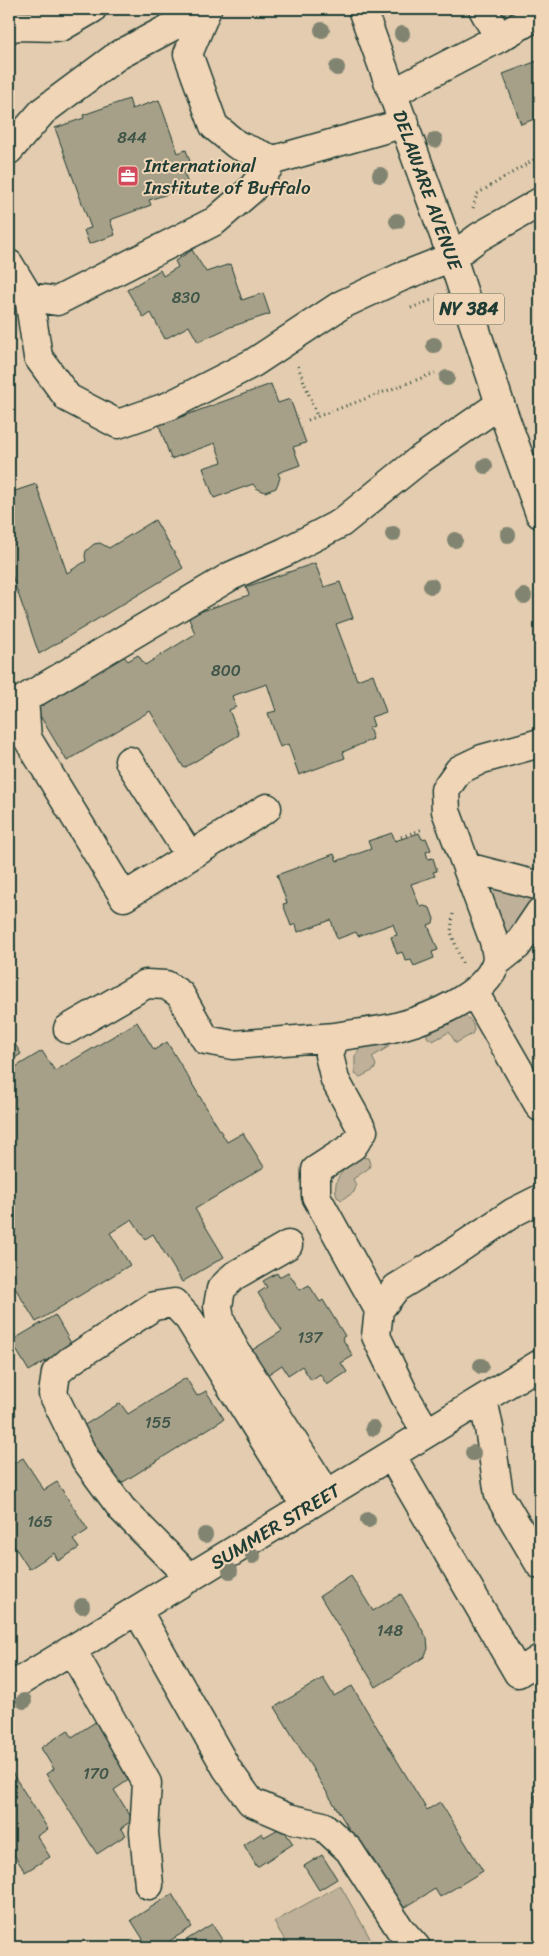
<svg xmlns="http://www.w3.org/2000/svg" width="549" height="1956" font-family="Sriracha,sans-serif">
<rect width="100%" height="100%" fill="#e3ccaf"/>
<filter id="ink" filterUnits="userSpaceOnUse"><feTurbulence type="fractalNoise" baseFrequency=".02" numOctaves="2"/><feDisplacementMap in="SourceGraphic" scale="10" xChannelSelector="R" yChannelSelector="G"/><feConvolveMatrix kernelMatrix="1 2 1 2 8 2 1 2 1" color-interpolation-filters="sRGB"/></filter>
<g filter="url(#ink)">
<path fill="#bfb199" stroke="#6f7766" d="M495,885L534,895L533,904L509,935L503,929L490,893Z
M457,1012C467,1016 473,1019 474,1030L472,1034L456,1043L449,1032L433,1041L427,1037V1031Z
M388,1040V1047L372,1057L376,1065L374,1070L360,1077L355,1074V1056L363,1044Z
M361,1157L368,1158L370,1164L369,1168L353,1179L356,1186L354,1192L342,1200L337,1197C331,1177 346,1167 361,1157Z
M340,1885L375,1947H289L274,1922Z"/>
<path fill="#a6a089" stroke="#1f3d34" d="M493,9H529L503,25Z
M540,60V117L521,124L503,74Z
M129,99L132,109L159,100L178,153L186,150L193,170L184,173L189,187L149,200L151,205L110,220L115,235L89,244L84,230L91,228L55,128L84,118L83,115Z
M192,250L206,272L230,264L242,300L263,293L270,314L230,327L198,342L189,326L165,339L151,313L144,318L127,290L160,270L163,276L178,267L175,261Z
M271,384L278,403L290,399L306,443L293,447L300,465L278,473L280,478L276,488L265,492L256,488L253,484L214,498L203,468L222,462L215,443L171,459L159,425Z
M36,484L67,573L86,561L85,556L86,551L94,544L100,543L109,548L155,520L183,568L39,654L9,567V493Z
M315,563L324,587L340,582L353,618L336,624L357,680L373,674L386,712L371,717L374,726L369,728L373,739L343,752L345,758L299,775L288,744L280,747L268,713L276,711L267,684L232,696L236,707L229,710L239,735L184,768L150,711L67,761L36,709L123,655L128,661L138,655L145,665L195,634L188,616L249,595L246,587Z
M392,833L395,841L419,833L422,839L426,838L431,850L426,852L428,859L433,858L437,871L433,872L435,876L411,884L420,907L424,906L430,908L434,919L433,923L428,925L438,950L432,952L434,958L414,966L411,960L406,961L402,952L397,954L391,937L397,935L393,924L358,936L356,932L337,939L331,920L298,932L296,924L291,926L283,904L287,903L277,875L334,854L337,861L371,849L368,841Z
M137,1022L154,1050L167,1042L227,1142L243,1133L264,1167L195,1209L224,1257L182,1282L153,1234L145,1239L132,1219L110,1233L130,1265L36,1322L9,1278V1071L42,1051L55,1071Z
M9,1034L21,1054L9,1062Z
M288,1272L300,1290L309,1285L320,1302L323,1300L345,1336L342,1338L353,1356L341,1363L347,1372L327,1385L320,1374L311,1380L302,1366L288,1375L282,1365L261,1379L246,1354L282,1331L258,1293L267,1287L263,1281L277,1273L279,1277Z
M55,1315L72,1345L29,1371L11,1341Z
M186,1378L197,1396L206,1391L224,1419L120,1484L83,1426L120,1403L128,1414Z
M23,1458L44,1490L57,1482L88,1530L73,1540L79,1548L58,1561L54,1553L29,1569L9,1538V1466Z
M351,1576L373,1611L401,1594L427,1638L428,1649L424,1657L376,1687L320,1596Z
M323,1678L334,1696L352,1686L427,1810L440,1802L483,1871L440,1897L435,1889L399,1911L275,1707Z
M97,1721L133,1777L114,1790L133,1820L121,1828L126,1835L97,1854L46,1774L54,1769L41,1748L68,1730L72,1737Z
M9,1768L48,1829L37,1836L50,1857L25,1872L9,1847Z
M540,1794V1814L534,1796Z
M282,1827L293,1844L257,1867L244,1845L262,1833L264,1837Z
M322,1855L337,1879L319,1890L304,1866Z
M172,1894L192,1927L160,1947H148L131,1920Z
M212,1924L226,1946L224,1947H175Z"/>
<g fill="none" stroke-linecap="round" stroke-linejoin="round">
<g stroke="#1f3d34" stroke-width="31">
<path id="minor" d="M207,9L188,54L214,126L237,145L274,160
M9,29L13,26L61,27L92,9
M499,38L540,14
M393,93L499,38L483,9
M9,150L43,111L117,56L205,9
M9,264L29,297L57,301L215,221L251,190L274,160L405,123
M29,297L38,357L68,398L118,424L169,406L253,363L341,305L401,277L452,257L479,237L540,202
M129,761L190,856
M267,808L124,897L27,738L24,699L231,576L285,552L341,523L419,460L500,404
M467,867L540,886
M497,962L517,946L540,912
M474,992L540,1107
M68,1029L146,984L166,985L180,994L206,1040L233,1045L335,1037
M288,1245L234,1276L221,1289L218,1306L220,1319L235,1350L327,1494
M379,1310L316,1196V1170L353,1146L363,1131L335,1080L329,1055L335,1037C356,1033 379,1032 400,1026C430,1018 485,996 496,963C498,957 495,947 494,941L446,811L445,790L459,770L482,759L540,743
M483,1399L489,1428L499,1495L540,1565
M427,1433L405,1396L376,1336L379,1310L396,1288L442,1260L514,1212L540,1199
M391,1455L518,1673L540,1659
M190,1578L122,1509L85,1459L53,1394L56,1373L70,1361L154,1306L174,1303L189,1319L306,1507
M137,1610L227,1769L251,1802L288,1818L323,1826L349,1850L400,1929L416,1947
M72,1650L147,1783L144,1832L149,1885
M9,1688L540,1364"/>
</g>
<g stroke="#1f3d34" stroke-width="31">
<path id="major" d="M362,9L452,257L500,404L540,514"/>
</g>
<path stroke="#1f3d34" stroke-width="3" stroke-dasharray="1 4" stroke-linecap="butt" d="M473,208L477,194L540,156
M411,308L432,300
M298,366L317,416
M308,420L435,373
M401,837L423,829
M453,914L451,932L462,963
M540,1435L537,1479L540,1485"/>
<use href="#minor" stroke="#f0d5b7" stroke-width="28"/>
<use href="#major" stroke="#f0d5b7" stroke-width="28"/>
</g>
<g fill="#808471">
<circle cx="322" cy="30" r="8"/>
<circle cx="402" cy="34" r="8"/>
<circle cx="337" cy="68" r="8"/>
<circle cx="435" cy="140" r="8"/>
<circle cx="380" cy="175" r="8"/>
<circle cx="397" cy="221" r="8"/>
<circle cx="434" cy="345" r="8"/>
<circle cx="447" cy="378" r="8"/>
<circle cx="485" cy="466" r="8"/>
<circle cx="393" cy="534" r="8"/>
<circle cx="508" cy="535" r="8"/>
<circle cx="455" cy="540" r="8"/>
<circle cx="431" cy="586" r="8"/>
<circle cx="524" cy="596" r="8"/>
<circle cx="481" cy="1366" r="8"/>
<circle cx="373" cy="1428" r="8"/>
<circle cx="473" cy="1453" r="8"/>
<circle cx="368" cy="1520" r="8"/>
<circle cx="205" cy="1535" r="8"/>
<circle cx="253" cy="1556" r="8"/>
<circle cx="230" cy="1571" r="8"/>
<circle cx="82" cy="1606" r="8"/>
<circle cx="24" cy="1701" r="8"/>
</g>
</g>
<defs>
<g id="office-square" transform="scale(1.125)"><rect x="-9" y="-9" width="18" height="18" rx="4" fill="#d1495b" stroke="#f0d5b7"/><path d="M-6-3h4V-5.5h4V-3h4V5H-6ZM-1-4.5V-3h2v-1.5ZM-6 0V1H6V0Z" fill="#fff"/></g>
</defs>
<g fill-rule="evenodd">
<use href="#office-square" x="128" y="176"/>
</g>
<g text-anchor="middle" stroke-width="4" stroke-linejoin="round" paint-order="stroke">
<g font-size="16" fill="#415649">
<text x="132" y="143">844</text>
<text x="186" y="303">830</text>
<text x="226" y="676">800</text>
<text x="310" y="1343">137</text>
<text x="158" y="1428">155</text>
<text x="40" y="1527">165</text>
<text x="390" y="1636">148</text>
<text x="96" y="1779">170</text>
</g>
<rect fill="#f0d5b7" stroke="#5e6b5b" stroke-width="1" x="434" y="293.5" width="70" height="31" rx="4"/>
<g font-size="18" font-weight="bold" fill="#1f3d34">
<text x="469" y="315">NY 384</text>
</g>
<g font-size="19" fill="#1f3d34" stroke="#f0d5b7" text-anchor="start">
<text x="144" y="172">International<tspan x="144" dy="22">Institute of Buffalo</tspan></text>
</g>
<g font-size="19" fill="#1f3d34" stroke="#f0d5b7">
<text transform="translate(428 190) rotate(70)" y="7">DELAWARE AVENUE</text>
<text transform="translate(275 1526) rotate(-31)" y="7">SUMMER STREET</text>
</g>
</g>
<rect width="549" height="1956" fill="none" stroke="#f0d5b7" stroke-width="30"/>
<rect x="15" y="15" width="519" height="1926" fill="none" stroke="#1f3d34" stroke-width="2" filter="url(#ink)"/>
</svg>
